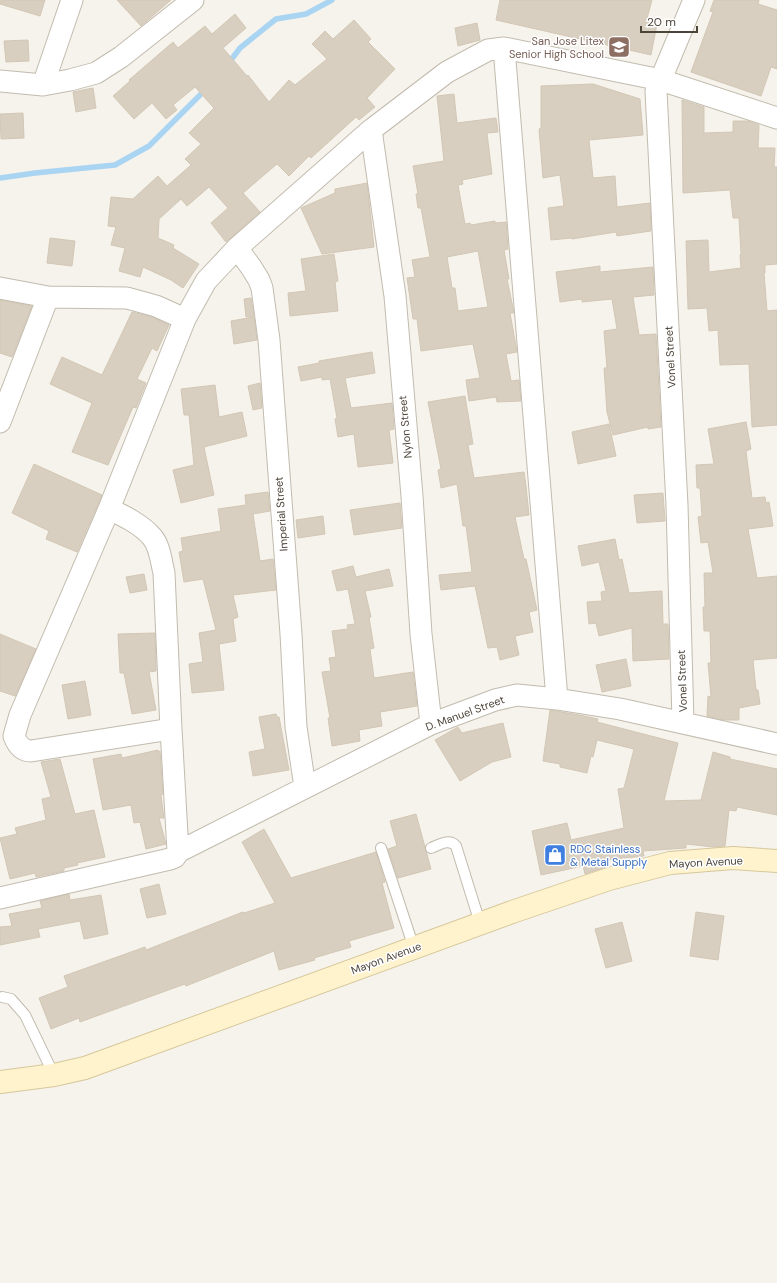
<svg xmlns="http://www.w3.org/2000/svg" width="777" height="1283" font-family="'DM Sans',sans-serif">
<rect width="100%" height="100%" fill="#f6f3ec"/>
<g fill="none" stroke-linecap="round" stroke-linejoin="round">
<path stroke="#a9d4f2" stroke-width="5.5" d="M228,64L240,48L276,19L306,14L332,0
M0,178L35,173L115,165L149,146L206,89"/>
</g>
<path fill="#d8cfc1" stroke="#d3c7b4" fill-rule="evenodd" d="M1,0H45L40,16L0,4Z
M117,0H171L141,26Z
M500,0H652L646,22L657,24L651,55L496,20Z
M714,0H759L758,4L777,10V69L771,67L761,96L691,72L713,12L710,11Z
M235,14L246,28L223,48L247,76L248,75L269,102L289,80L295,85L327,59L312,44L325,31L333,39L354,20L371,39L368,42L395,69L367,98L375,107L359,120L356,117L311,158L309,156L289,176L277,164L243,193L260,212L226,242L211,223L228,208L209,187L187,206L181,199L159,219L158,238L174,245L173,248L199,264L183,288L171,280L143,267L140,277L119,271L125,248L111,245L116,227L108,226L111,197L133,199L158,176L167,186L191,165L185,159L201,144L189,133L214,108L195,87L173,105L177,110L166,119L152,103L134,119L113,96L130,81L129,80L173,42L178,48L205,26L212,34Z
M477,23L480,40L458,46L455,28Z
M28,40L29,61L6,62L4,41Z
M593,84L640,99L643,135L589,140L593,178L615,176L617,207L650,203L651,231L617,236L616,232L572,239L571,238L551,240L548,208L564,206L560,175L543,178L539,129L541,128V86Z
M93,88L96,108L76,112L73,92Z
M454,94L457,123L496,118L498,132L487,133L492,174L462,180L463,184L458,185L465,224L470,223L471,225L495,221V223L506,222L508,249L504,250L509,279H507L514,313H510L517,352L506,354L511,381L519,380L521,401L497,402L496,397L469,401L466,380L480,378L473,344L421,351L417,319H413L407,278L415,277L412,260L430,257L421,208H418L416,194H418L413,166L444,161L437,96ZM478,251L488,307L458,311L455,288H452L447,257Z
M682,100L704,107V133L733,132V121H748L759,125L758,148H775L774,167H777V264L765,265V273H764L767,311L777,310V425L752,427L749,364L720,365L718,330L709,331L707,308L688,309L686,241L708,240L709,272L741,268L740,255L741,254L739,218H733L730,190L683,193Z
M23,113L24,138L1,139L0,114Z
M367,183L374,247L322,254L301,208L335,193V189Z
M50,238L75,241L72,266L47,263Z
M334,254L338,281L335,282L338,311L290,316L288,293L306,291L301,259Z
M600,266V272L653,267L654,295L633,297L639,335L656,334L661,427L648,429V427L613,435L607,412L604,368H607L604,331L617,329L612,299L582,302V299L560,302L556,272Z
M251,298L254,316L246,317L244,299Z
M0,300L32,306L12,357L0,353Z
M132,312L152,317L169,325L157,351L152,348L137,379L146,383L136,408L133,407L108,465L72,452L92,403L50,384L62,357L102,375Z
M254,317L257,340L234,344L231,321Z
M372,352L375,373L345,378L351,408L392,403L394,429L389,430L393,463L358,467L354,434L338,437L335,419L337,418L330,379L322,380V377L301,381L298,367L319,363V361Z
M260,383L262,408L253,410L248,386Z
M215,385L219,417L242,412L247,436L204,447L214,495L181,503L173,470L194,465L189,415H184L181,389Z
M465,396L473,444L468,445L474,478L524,472L526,486L529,515L515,517L524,559H526L537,610L529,612L533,632L515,636L519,655L500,660L497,647L488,648L475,586L441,590L439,575L472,572L466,526H463L457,484L441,488L438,470L441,469L428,402Z
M746,422L751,449L746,451L752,498L765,497L766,503L769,502L773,526L748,529L757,578L777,576V658L753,660L756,690H758L760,704L739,708V720H723L707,716L708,696L711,697L708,663H711L710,631H704L703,607H705L704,573H713L708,542L701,543L698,517L702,516L700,488H697L696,465L714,464L708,429Z
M609,424L616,456L578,464L572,432Z
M34,464L102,495L77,552L46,539L49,531L12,513Z
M268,492L270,511L253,514L260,561L273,559L276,590L233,595L238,617L233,619L236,641L219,644L224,690L192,693L189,664L203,662L199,633L216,630L203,579L184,582L179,552L183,551L181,538L221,531L218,509L246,505L245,495Z
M663,493L665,521L637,523L634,495Z
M400,503L402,528L354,535L350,510Z
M323,516L325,534L298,538L296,520Z
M615,539L619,560L622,559L629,593L662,591L663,624H668L669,659L633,661L632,628L599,636L596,623L589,624L587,602L602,601L601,592L606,591L599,562L582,566L578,546Z
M353,566L356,577L389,569L393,586L365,591L371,617H369L374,648L370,649L374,678L413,672L417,706L380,712L382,726L359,730L360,741L332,746L328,718H330L322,672L331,671L329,658L336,657L332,631L348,629L347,625L355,624L348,589L337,591L332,571Z
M144,574L147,590L130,593L126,577Z
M155,633L156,671L149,672L156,710L132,714L124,673H120L118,634Z
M0,634L36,649L15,696L0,691Z
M626,659L631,686L602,692L596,665Z
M85,681L91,715L68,719L62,685Z
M550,710L579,715L598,719L597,722L678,743L664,801L701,800L713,752L730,757V759L777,769V815L737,807L736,811L729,810L725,846L713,847L686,844V848L643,851L644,856L608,860L609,866L585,874L583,866L541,875L532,831L567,823L571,840L624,828L618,789L624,788L634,749L597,740L593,757L591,756L587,773L560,767V764L543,761Z
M276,714L277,717H279L289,770L253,776L249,752L265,749L259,717Z
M503,723L511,757L492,762L460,781L435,740L458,727L462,733Z
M158,750V752L160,751L163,794L161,795L164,818H159L166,844L146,849L140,822L134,823L131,805L103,810L93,759L121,754L122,758Z
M60,759L75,814L94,810L105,857L77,863L78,865L64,868V871L36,877L35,873L10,879L0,838L17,834L15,828L46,820L42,799L51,797L41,762Z
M416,814L431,869L398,878L388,849L397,846L390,821Z
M264,829L291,878L376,852L385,882L382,883L394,928L349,941L351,947L314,958L315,960L279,970L274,951L186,986L185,984L80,1022L79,1018L51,1029L39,998L68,987L64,976L145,947L146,950L243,912L244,913L275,903L242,842Z
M159,884L166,914L147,918L140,889Z
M69,894L70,900L101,895L108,934L84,939L80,921L38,929L40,937L0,945V927L12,926L9,914L42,908L40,901Z
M696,912L724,916L718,960L690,956Z
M622,922L632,961L606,968L595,929Z"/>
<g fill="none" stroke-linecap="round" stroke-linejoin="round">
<g stroke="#c2bbae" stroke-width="12">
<path id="service" d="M381,848L414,948
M431,848C439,845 449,838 456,846L480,923
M2,997L11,999L25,1015L54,1075"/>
</g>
<g stroke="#c2bbae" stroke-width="23">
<path id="minor" d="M504,48L557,699
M0,81L43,85L70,80L96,73L121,57L193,0
M43,85L72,0
M371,130L395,296L412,496L421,634L431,724
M237,248L251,267L259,280L262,288L269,340L291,634L296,727L305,787
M0,288L48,297L127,298L156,306L185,319
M0,422L48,297
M683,722L677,505L656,91L694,0
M171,729L31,751C22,751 17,744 14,736L20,715L109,509L185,319L206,281L237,248L371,130L447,72L488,50L504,48L661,80L777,118
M178,852L431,724L495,700L517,695L557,699L620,709L777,744
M0,898L170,859L175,857L178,852L171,729L164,573C161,561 160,546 152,537C141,524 124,516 109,509"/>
</g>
<g stroke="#d6c79b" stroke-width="24">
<path id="secondary" d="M0,1082L54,1075L85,1068L512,912L609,879L670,863L733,858L777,861"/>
</g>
<use href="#service" stroke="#fff" stroke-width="10"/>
<use href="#minor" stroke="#fff" stroke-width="21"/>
<use href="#secondary" stroke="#fff3cd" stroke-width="22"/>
</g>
<defs>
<g id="school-square" transform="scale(1.15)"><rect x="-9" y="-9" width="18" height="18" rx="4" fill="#8d6e63" stroke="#fff"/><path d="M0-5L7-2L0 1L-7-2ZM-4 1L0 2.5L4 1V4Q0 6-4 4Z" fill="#fff"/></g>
<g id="shop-square" transform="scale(1.15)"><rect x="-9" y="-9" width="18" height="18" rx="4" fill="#3f7fe0" stroke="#fff"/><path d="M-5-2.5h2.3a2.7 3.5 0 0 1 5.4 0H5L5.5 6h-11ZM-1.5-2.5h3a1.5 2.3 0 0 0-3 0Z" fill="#fff"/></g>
</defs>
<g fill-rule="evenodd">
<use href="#school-square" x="619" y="47"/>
<use href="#shop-square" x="555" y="855"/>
</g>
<g text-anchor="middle" stroke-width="3" stroke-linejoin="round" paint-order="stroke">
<g font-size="11" fill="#785e54" stroke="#fff" text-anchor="end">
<text x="604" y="45">San Jose Litex<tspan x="604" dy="13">Senior High School</tspan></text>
</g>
<g font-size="11" fill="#4b4439" stroke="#fff">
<text transform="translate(670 357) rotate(-93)" y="4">Vonel Street</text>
<text transform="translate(405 427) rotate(-95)" y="4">Nylon Street</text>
<text transform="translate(281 514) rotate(-94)" y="4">Imperial Street</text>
<text transform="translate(682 681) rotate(-92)" y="4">Vonel Street</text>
<text transform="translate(465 713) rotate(-20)" y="4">D. Manuel Street</text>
<text transform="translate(706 862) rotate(-3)" y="4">Mayon Avenue</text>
<text transform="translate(386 958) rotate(-20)" y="4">Mayon Avenue</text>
</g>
<g font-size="11" fill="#366cbe" stroke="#fff" text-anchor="start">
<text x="570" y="853">RDC Stainless<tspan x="570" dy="13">&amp; Metal Supply</tspan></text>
</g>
</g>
<path d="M641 26v6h56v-6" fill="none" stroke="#4b4439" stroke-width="2"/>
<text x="647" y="26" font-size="12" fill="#4b4439" stroke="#ffffff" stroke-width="3" paint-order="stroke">20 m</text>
</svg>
